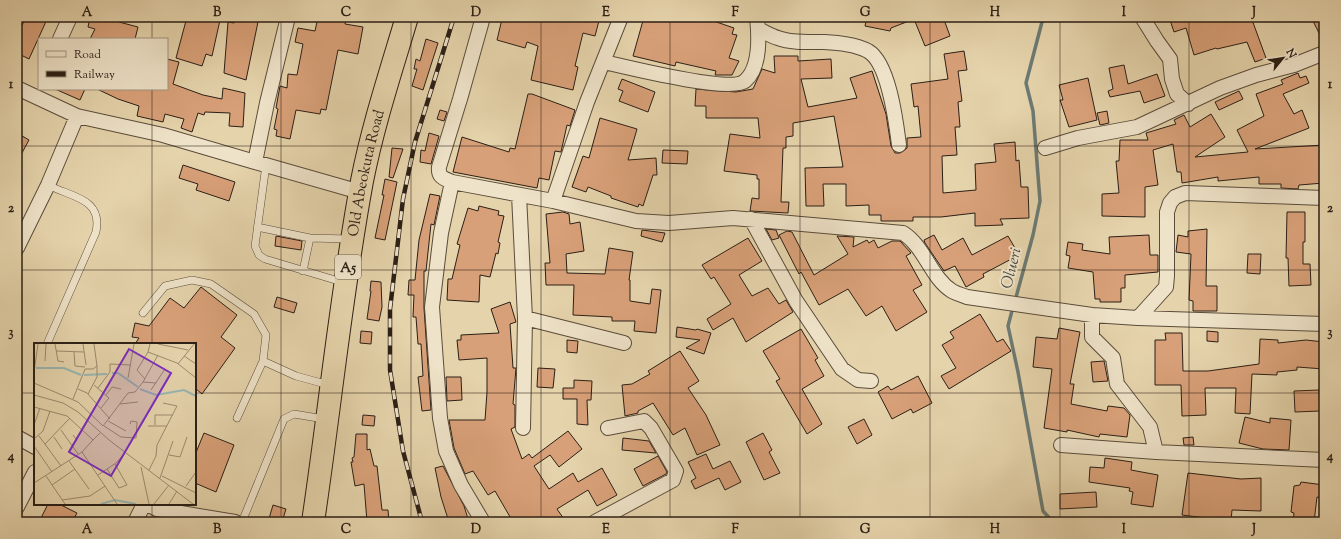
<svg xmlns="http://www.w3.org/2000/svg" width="1341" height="539" font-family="'Sorts Mill Goudy',serif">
<rect width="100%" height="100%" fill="#e5d3ab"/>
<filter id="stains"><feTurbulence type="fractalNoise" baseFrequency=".005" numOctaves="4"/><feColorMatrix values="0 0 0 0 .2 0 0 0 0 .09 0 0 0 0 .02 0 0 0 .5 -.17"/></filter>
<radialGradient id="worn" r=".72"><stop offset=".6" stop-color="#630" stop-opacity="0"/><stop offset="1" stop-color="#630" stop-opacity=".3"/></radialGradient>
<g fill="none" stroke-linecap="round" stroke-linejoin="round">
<path stroke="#6c7a74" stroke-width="3.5" d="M1015,301L1033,235L1040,201L1033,111L1026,83L1042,22L1039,17
M1013,307L1008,326L1018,372L1043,511L1053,522"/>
</g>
<path fill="#d8a078" stroke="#2b1f16" d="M26,17H48L29,59L17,53V36Z
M90,17H121L119,22L138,27L135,39H90L95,29L88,27Z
M187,17H208L220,20L212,56L206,54L202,66L176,58Z
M236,17H259L246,80L224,73L228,22L234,23Z
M318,17L346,18L345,24L363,27L358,54L338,50L326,110L321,109L320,114L296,110L290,139L276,136L277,130L274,129L278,109L276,108L280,86L287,88L288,74L297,75L303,44L295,42L298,28L315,31Z
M510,17H600L595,36L583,33L575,66L578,67L573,90L531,80L538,46L527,42L525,48L497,40L502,19L510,22Z
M644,17H702L734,28L732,34L737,35L729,58L739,61L732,75H715L716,71L676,62L675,66L633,56Z
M867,17H943L950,36L925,46L914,19L891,28L890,31L865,26Z
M1169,17H1251L1266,58L1255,62L1247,42L1217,49L1216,48L1194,55L1186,28L1174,32Z
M1311,17H1324V43Z
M426,39L438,43L423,90L412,86L417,69H414L416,59L420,61Z
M964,51L967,70L958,71L962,101L958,102L960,127H955L957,155L942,156L943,193L976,190L975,164L996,162L994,144L1015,142L1016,161L1019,160L1021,187H1028L1029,218L1000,219L1003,225L975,226V213L941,217H913V221H881V215H869V205L846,206V184H823L824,206H806L805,168L843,167L834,116L793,123V136L786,137V148H783L781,202H789L788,213L750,211L752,198L759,199V179H757V175L724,171L730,134L760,138L758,118H706V106H695L696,89L736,92L753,89L762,69L775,73L774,56H798V61L831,59L832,78L801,79L808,107L857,98L850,78L872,71L886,114L891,146L895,153H900L907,148V138L921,137L918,106L914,107L911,84L948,79L944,54Z
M167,59L179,62L173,84L203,95L222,99L223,88L245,93L243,127L229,126L230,113L205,112L204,115L198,113L192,132L181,128L184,119L165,114L163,122L137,116L139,106L118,99L97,89H167Z
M1124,65L1128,84L1157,74L1165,96L1144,103L1140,91L1110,97L1108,91L1113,89L1109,68Z
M1298,73L1300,78L1306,76L1309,83L1283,94L1294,114L1302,110L1309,128L1255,149L1324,145V183L1299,185L1298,189L1281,188V184H1259V177L1218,181V177L1182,183L1181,172H1177L1173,144L1153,150L1158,185L1145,187V217L1102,216V194L1119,193L1116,161H1119L1120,140H1148L1146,133L1176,124L1174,120L1184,115L1190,127L1211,114L1225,137L1195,157L1248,152L1237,130L1264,116L1256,94L1283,84L1281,80Z
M1088,78L1097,120L1069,127L1060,100H1063L1059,85Z
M622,79L655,92L648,112L619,101L623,91L618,89Z
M55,89H85L80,100Z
M1239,91L1243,99L1219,110L1215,102Z
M528,94H532L575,110L570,126L567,125L561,152L555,151L549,180L539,178L537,188L453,172L462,137L509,152L510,148L515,149Z
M440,110L447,112L444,121L437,119Z
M1107,111L1109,123L1100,125L1097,113Z
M600,118L637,129L628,160L656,158L657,175H653L643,206L639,204L638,207L611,198V196L588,187L586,192L572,187L583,156L589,158Z
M17,133L29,140L17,162Z
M429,133L439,136L431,164L420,162L421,150L425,151Z
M392,148L403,149L393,178L389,177Z
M663,150L688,151L687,164L662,163Z
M183,165L235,182L229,201L196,190L198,184L179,178Z
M385,179L397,182L385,240L375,238L384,195H382Z
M430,194L440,196L434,225L431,224L426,271H424V308L431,410L422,411L418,377L423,376L421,344H418L416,317H413L414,295H408L409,280H415L419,240Z
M479,206L499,211L498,215L504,216L498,242L500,243L498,254L496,253L490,277L480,275L479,302L447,300L448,279H452L460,245L457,244L468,208L478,211Z
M563,212L569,214L570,224L580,222L584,251L566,254L567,273L605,274L609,248L633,252L629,280H630V301L650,304L652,289L661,290L656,333L634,331L635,321H612V317L573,315L574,285H546L545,263H550L546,214Z
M1287,212H1305V242H1303V264H1310L1311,285L1289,286L1288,258H1286Z
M766,229L776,230L779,238L772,240Z
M1207,229L1206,286H1217V311H1193V301L1189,300L1191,254L1176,252L1178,235L1188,237V231Z
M642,230L665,233L662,242L641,236Z
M787,231L792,232L814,275L848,254L837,236L854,237L853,247L867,240L869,243L874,240L878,248L892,241H900L911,253L906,256L922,285L913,290L927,312L896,331L882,306L866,316L848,289L819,305L801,272L799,274L779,235Z
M934,235L942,250L963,238L972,255L1008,236L1019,255L983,274L984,277L966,287L955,266L944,271L925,243L924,240Z
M1149,235L1150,255H1158V272L1125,275V288H1121V302H1100V299H1095L1093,272L1068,268L1070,256L1066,255L1068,242L1083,244L1082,250L1110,254L1109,237Z
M276,236L302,241L301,250L275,246Z
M748,238L762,261L739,275L752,296L768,288L779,304L786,300L793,312L746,342L733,318L713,330L707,319L731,304L714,277L711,279L702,265Z
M1248,254H1261L1260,274L1247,273Z
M371,281L381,282L382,307L379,321L367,319L371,291H370Z
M201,287L237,315L221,337L235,348L202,394L195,388V344H135L139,338L132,337L135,323L149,326L170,298L184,308Z
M277,297L297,303L294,313L274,307Z
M510,302L516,322L510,324L513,368H516L513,404L515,405V427L511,429L522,459L529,454L532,458L568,431L582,449L559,467L550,455L534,466L549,489L573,473L578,482L602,468L617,495L597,506L588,490L557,509L566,522H513L495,491L488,495L473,471L465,474L454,448L449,420H485L487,392V358L459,360L457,340H461V335L499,333L491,309Z
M980,314L997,342L1003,339L1011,351L949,389L941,376L956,368L942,345L954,338L950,332Z
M677,327L696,330L697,329L711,333L704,354L686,348L700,340L676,337Z
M1059,328L1080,332L1070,384H1074L1071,404L1107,411L1108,406L1124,408L1130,415L1127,437L1100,434L1099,437L1067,430V432L1044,428L1052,369L1033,367L1036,337L1057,339Z
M801,329L818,358L815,360L824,376L802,389L822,424L807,434L776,381L780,379L763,351Z
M361,331L372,332L371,344L360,343Z
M1207,331L1218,332V342L1207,341Z
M1165,333H1182L1183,371H1208L1259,364L1260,339L1278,340V343L1306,340L1324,342V369L1297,367V370L1277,372V375L1252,374L1250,414L1235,413L1236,388H1205L1206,415L1182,416L1181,385H1155V340H1166Z
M567,340L578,341L577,353L567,352Z
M680,351L699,381L688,388L706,415L720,445L697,455L685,428L673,435L653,403L638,411V413L625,416L622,385L632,384L650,374L648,371Z
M1104,361L1108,381L1093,382L1091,362Z
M538,368L555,369L553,388L537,387Z
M918,376L932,403L913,413L911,409L892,419L878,392L888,386L891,390Z
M446,377H461L462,400L447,401Z
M574,380L592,381L591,400H587L588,425L577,424V399H563V388H574Z
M1319,390L1320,411L1295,412L1294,391Z
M363,415L375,416L374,426L362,425Z
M1245,417L1270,423V418L1291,420L1289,450L1263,449L1239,443Z
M864,419L872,435L857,444L848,427Z
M204,433L234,445L216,492L195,483V455Z
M763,433L772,450L769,452L780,473L764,480L746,442Z
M356,434H367V450L370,449L374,466H377L382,510H388L389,522H367L364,484L355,486L351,462H353L352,458L354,457Z
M1193,437L1194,445H1184L1183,438Z
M623,438L649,441L656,453L622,450Z
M706,454L713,469L730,461L741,482L725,490L719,478L695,489L691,481L696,478L688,462Z
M658,456L667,472L666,474L643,486L634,469Z
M1105,458L1132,462L1131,470L1158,475L1153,507L1131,504L1133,492L1129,491L1130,488L1089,482L1090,467L1104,468Z
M443,466L464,506L469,522H449L441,497L435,468Z
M1188,473L1241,479L1261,478V511L1232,510L1231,521L1182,515Z
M1301,482L1324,485V498L1317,497L1314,522H1293L1294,513L1291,512L1294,486L1300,485Z
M1096,492L1097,507L1060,509V494Z
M48,504H59L77,513L72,522H39Z
M273,505L286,509L282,522H268Z"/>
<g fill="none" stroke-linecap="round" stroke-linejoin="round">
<g stroke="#5a4c3b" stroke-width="8">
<path id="service" d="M266,165L255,246L259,255L265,259L342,282
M257,227L310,238L349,239
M303,271L310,238
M143,313L165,286L192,280L211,284L254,314L266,335L263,361L237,418
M47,344L96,232C103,198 71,197 48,185
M263,361L296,376L329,385
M242,522L284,419L294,414L324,419"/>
</g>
<g stroke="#5a4c3b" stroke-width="16">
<path id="minor" d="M288,17L267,103L255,162L360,192
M483,17L460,99L439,167C438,177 443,178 452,182L553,201L636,221L669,223L733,218L903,233C925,247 931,278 952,291C957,294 962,295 967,297L1092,315L1138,318L1324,324
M1142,17L1157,41L1170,59L1172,79L1177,94L1188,104
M758,29C765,32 771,36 778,38C791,43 809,42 823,42C838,43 855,44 868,51C889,63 896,122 899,145
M60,39L70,17
M604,62C626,67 731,93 745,81C761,67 759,36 757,17
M17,88L77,116L163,135L255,162
M1045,148L1078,138L1137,127L1220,88L1256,75L1294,65L1324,53
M452,182L441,233L432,307L440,418L446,451L461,485L483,522
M519,195L525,318L523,428
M553,201L587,102L621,17
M751,219L796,301L842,369L858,380L871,381
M17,248L48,185L77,116
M1092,315V337L1113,358L1117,384L1150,427L1156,452
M525,318L624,343
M1138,318L1166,287L1167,276V212L1170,203L1175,197L1185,193L1324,198
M17,437L35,447
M1061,445L1156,452L1324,460
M147,504L157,509L235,522
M17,507L35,472
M135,522L144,504
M595,522L673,480L676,471L651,428L644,421L608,428"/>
</g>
<g stroke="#2b1f16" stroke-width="24">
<g id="trunk">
<path id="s1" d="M313,522C330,408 341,294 362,181C373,125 391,71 407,17"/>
</g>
</g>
<use href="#service" stroke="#eee2c8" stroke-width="7"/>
<use href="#minor" stroke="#eee2c8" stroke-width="14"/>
<use href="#trunk" stroke="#e5d3ab" stroke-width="22"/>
<g stroke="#2b1f16" stroke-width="4.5">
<path id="rail" d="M422,522L403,451L390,370V309L403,199L415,142L454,17"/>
</g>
<use href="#rail" stroke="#eee2c8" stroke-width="3" stroke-dasharray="9" stroke-linecap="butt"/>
</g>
<path fill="none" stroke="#2b1f16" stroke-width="1" stroke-opacity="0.55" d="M152,17V39M281,17V522M411,17V522M541,17V522M670,17V522M800,17V522M930,17V522M1060,17V522M1189,17V522M152,89V344M17,146H1324M17,270H1324M17,393H35M195,393H1324M152,504V522"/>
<g text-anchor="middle" stroke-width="4" stroke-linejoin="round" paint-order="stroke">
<rect fill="#eee2c8" stroke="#665a4b" stroke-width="1" x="335" y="255" width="26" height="24" rx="3"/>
<g font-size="14" font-weight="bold" fill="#2b1f16">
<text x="348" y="272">A5</text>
</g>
<g font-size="15" fill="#2b1f16" stroke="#eee2c8">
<text dy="5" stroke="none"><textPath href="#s1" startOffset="353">Old Abeokuta Road</textPath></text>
</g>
<g font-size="16" font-style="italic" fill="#4c4c45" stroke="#eee2c8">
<text transform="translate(1010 268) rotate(-76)" y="6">Olueri</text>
</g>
</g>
<g transform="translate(34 343)">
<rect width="162" height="162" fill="#e5d3ab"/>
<path fill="none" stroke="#98b6b2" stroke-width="2" d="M2,25H30L47,32M78,30H84L104,44M50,32L73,31M106,46L122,52L150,47L162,53M67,161L81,157L102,161"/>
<path fill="none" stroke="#9b8b6f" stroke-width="1" d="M21,1L24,18L30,19M49,1L52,22M116,1L114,9L143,20L162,35M124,1L154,7M22,8L50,9M40,9L41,23L51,24M150,13L162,21M11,18L12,1M144,21L160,1M0,29L4,1M94,35L100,1M111,36L103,27L114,9M109,39L122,40M0,40L44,59L69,83L94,50L101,49L109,39L124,12M60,42L75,55L67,65M64,45L76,29V21L97,22M44,46L53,50L76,76M117,47L131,26M54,51L63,34V23M0,52L29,60L44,69L75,97L159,161M72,52L78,44L87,46M39,56L51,26H59L63,23L60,1M86,61L104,59M0,64L33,73L59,97L66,90M74,78L92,88M0,82L6,65M121,82V72H139M70,83L87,94L102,95L103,79L97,78L96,81M114,83H133M27,87L44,111M5,93L27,123M20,94L28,106M0,96L9,88L16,68M11,101L36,75M38,102L43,97L39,92M0,103L18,129M48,109L83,161M135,112L146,114L153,94M35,118L55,146M107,124L115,161M73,126L85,145L93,142L81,121M115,127L122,113L123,102L143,63L129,60M64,132L82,120L91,110M12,133L31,161M128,133L162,150M126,135L139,98M0,140L48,109L59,97M18,142L41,126M152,143L162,129M28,157L56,153L71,143M120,161L135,142M135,161L143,148"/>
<path fill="#7b2cbf" fill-opacity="0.15" stroke="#7b2cbf" stroke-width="2" d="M95,6L137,30L77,133L35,109Z"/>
<rect width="162" height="162" fill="none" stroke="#2b1f16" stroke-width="2"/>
</g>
<rect width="1341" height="539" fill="none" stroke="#e5d3ab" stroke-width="44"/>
<rect x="38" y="38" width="130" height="52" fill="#eee2c8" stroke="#a09481"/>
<rect x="46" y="51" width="20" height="6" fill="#eee2c8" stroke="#a09481"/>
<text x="74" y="58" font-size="12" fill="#2b1f16">Road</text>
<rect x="46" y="71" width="20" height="6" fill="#2b1f16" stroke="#a09481"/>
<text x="74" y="78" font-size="12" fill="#2b1f16">Railway</text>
<g transform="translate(1283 58) rotate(60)" stroke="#eee2c8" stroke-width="3" paint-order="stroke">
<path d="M0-3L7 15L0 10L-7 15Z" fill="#2b1f16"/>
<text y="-6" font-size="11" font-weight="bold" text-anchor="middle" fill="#2b1f16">N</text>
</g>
<rect x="22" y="22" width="1297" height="495" fill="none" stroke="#2b1f16" stroke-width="1.5"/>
<g font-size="13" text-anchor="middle" font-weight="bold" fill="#2b1f16">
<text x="87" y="16">A</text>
<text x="217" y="16">B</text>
<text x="346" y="16">C</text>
<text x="476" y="16">D</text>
<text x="606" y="16">E</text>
<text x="735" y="16">F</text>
<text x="865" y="16">G</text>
<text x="995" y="16">H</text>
<text x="1124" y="16">I</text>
<text x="1254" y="16">J</text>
<text x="11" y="88">1</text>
<text x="1330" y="88">1</text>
<text x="11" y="212">2</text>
<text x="1330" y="212">2</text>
<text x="11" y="336">3</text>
<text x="1330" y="336">3</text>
<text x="11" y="460">4</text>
<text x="1330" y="460">4</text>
<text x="87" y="533">A</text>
<text x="217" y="533">B</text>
<text x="346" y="533">C</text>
<text x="476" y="533">D</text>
<text x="606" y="533">E</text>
<text x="735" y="533">F</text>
<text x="865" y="533">G</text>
<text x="995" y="533">H</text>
<text x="1124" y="533">I</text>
<text x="1254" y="533">J</text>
</g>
<rect width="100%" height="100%" filter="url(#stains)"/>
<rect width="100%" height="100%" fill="url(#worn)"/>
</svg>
